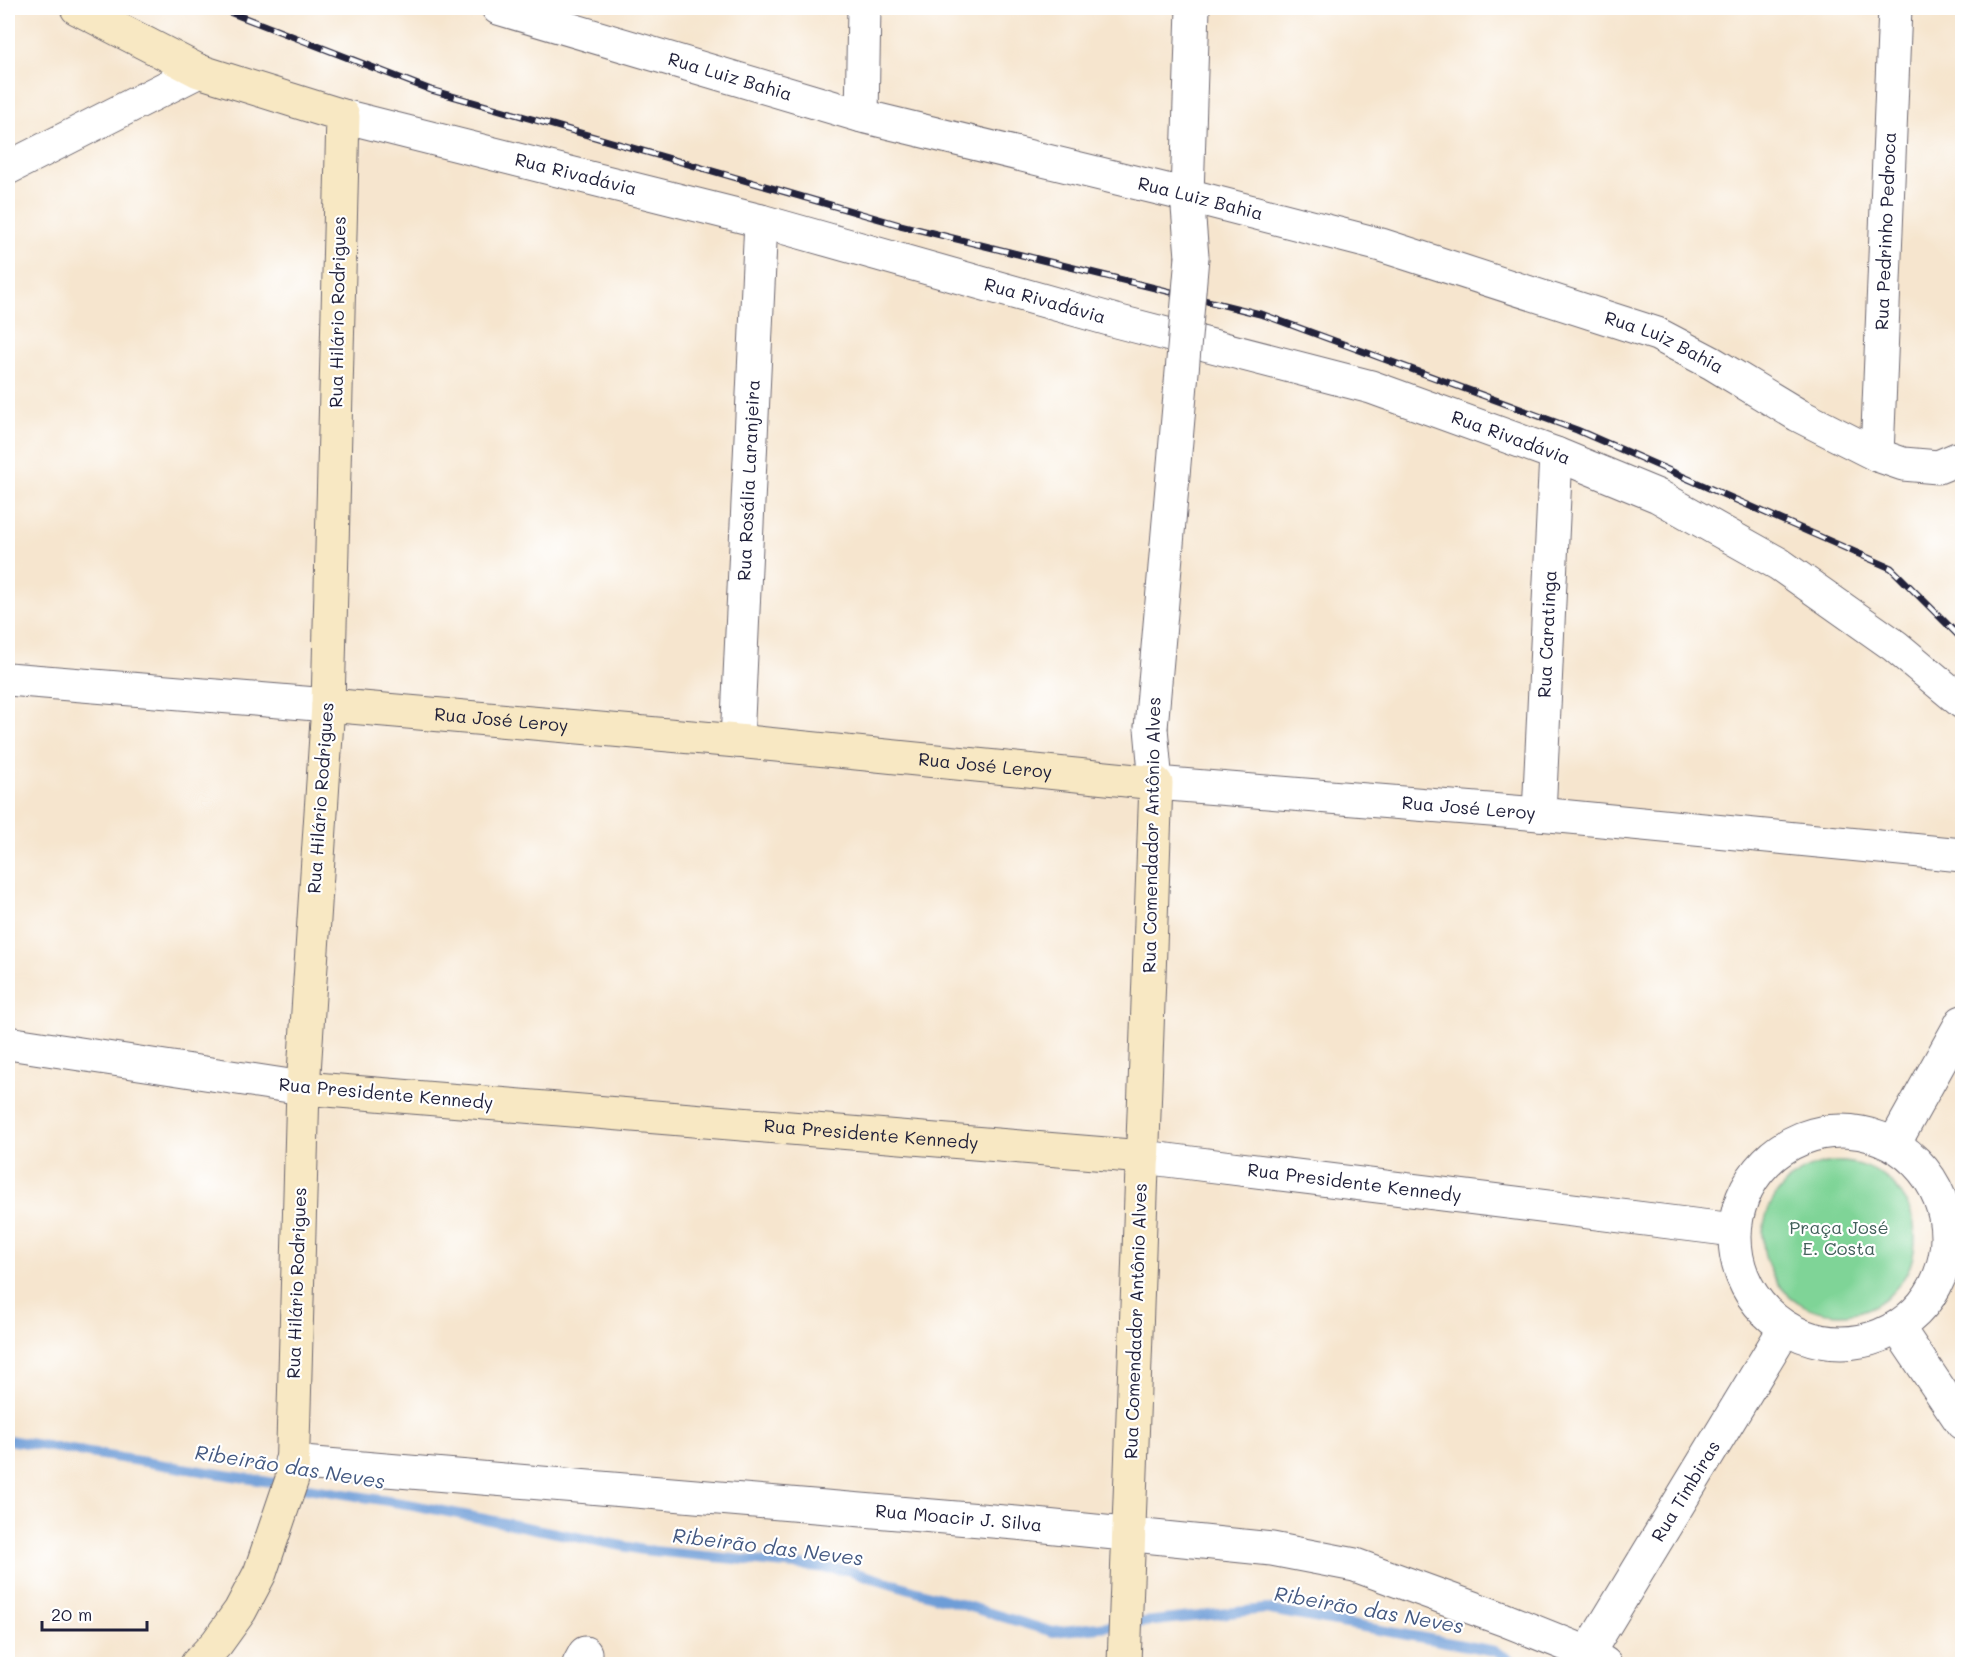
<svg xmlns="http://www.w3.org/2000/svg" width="1970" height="1672" font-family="Mali,sans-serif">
<rect width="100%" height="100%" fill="#fff"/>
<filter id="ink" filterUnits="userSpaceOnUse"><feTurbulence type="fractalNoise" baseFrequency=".0167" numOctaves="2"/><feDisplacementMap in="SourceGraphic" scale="12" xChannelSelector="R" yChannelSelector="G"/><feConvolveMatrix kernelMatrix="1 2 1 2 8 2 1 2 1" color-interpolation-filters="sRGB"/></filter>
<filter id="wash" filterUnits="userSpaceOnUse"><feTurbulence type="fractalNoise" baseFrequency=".008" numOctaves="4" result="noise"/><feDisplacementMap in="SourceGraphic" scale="24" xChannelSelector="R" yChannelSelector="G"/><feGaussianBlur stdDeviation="1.35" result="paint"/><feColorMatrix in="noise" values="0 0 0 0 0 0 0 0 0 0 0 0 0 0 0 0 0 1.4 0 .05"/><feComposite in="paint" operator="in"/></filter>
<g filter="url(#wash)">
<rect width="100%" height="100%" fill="#f6e5ce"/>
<path fill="#7fd497" stroke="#507b69" stroke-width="1.5" d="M1763 1238a76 76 0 1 1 152 0a76 76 0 1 1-152 0Z"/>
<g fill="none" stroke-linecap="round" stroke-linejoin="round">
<path stroke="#6e9dd7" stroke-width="10" d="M8,1440L413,1505L643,1550L847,1570L1053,1632L1265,1609L1495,1651L1517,1664"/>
</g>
</g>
<g filter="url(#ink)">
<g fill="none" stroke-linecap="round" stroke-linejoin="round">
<g stroke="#6c666e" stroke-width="35">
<g id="street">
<path id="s1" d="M498,8L862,116L1187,195L1381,245L1657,334L1712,363L1798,415L1877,455L1903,464L1938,467L1962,457"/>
<path id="s2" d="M343,116L761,221L1116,321L1371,387L1556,454L1658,496L1779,564L1895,646L1962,702"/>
<path d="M862,116L864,8"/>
<path d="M8,168L199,71"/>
<path d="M1192,257L1187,195L1193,8"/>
<path id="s3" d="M1877,455L1895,8"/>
<path d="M8,679L328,705"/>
<path id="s4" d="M1151,728L1156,783L1539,814L1962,855"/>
<path id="s5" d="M737,741L761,221"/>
<path id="s6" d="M1539,814L1556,454"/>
<path d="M8,1043L303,1088"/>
<circle cx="1841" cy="1237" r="106"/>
<path d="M1894,1144L1962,1022"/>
<path id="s7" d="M1143,1157L1734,1230"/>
<path d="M1898,1328L1962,1423"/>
<path id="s8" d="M291,1462L1016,1523L1272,1549L1355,1565L1503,1619L1588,1653L1605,1664"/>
<path id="s9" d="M1588,1653L1785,1328"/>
<path d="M579,1664L585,1653"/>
</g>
</g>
<g stroke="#6c666e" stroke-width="35">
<g id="secondary">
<path d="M77,8L199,71L343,116L328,705L303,1088L292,1479L260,1573L240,1611L217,1643L197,1664"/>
<path id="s10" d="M328,705L737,741L1156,783L1124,1664"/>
<path id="s11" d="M303,1088L1143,1157"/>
</g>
</g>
<use href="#street" stroke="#fff" stroke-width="33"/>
<use href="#secondary" stroke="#f8e8c3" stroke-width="33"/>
<g stroke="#22223b" stroke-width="7">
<path id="rail" d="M219,8L431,90L900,225L1264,315L1577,430L1891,568L1962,639"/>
</g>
<use href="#rail" stroke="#fff" stroke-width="4.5" stroke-dasharray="14" stroke-linecap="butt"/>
<g stroke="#6c666e" stroke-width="35" stroke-linecap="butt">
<path id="street-bridge" d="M1151,728L1192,257"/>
</g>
<use href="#street-bridge" stroke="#fff" stroke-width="33"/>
</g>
</g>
<g text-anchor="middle" stroke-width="4.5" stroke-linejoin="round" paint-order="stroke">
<g font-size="18" fill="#22223b" stroke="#fff">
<text dy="6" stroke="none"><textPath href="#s1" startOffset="242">Rua Luiz Bahia</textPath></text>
<text dy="6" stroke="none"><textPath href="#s2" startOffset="240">Rua Rivadávia</textPath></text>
<text dy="6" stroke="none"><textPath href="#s1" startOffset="728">Rua Luiz Bahia</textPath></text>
<text dy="6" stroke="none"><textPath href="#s3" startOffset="224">Rua Pedrinho Pedroca</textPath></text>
<text dy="6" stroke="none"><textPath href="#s2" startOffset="726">Rua Rivadávia</textPath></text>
<text transform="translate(338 312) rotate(-89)" y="6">Rua Hilário Rodrigues</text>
<text dy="6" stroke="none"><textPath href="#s1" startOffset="1214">Rua Luiz Bahia</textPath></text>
<text dy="6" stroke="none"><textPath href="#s2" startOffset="1212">Rua Rivadávia</textPath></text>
<text dy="6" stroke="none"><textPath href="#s5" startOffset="261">Rua Rosália Laranjeira</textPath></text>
<text dy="6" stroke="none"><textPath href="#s6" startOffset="180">Rua Caratinga</textPath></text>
<text dy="6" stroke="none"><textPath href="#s10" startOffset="174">Rua José Leroy</textPath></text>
<text dy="6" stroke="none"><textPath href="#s10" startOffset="660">Rua José Leroy</textPath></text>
<text transform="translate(321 798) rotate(-86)" y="6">Rua Hilário Rodrigues</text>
<text dy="6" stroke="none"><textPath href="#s4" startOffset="369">Rua José Leroy</textPath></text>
<text transform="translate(1152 835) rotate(-89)" y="6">Rua Comendador Antônio Alves</text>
<text transform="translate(386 1094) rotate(5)" y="6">Rua Presidente Kennedy</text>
<text dy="6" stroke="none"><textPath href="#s11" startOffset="570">Rua Presidente Kennedy</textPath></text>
<text dy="6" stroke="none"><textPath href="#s7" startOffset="213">Rua Presidente Kennedy</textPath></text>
<text transform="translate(297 1283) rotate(-88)" y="6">Rua Hilário Rodrigues</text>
<text transform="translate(1136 1321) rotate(-88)" y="6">Rua Comendador Antônio Alves</text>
<text dy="6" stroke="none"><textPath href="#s9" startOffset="189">Rua Timbiras</textPath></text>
<text dy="6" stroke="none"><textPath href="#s8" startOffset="670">Rua Moacir J. Silva</textPath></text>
</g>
<g font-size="18" fill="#43605b" stroke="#fff">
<text x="1839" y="1234">Praça José<tspan x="1839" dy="21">E. Costa</tspan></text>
</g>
<g font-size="20" font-style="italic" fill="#445981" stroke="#fff">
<text transform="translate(290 1467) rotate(9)" y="7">Ribeirão das Neves</text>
<text transform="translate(768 1547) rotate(7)" y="7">Ribeirão das Neves</text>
<text transform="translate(1369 1610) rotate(10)" y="7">Ribeirão das Neves</text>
</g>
</g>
<rect width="1970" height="1672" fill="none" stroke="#fff" stroke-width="30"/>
<path d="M42 1621v9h105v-9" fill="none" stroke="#22223b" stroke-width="3"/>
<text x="51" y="1621" font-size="18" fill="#22223b" stroke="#ffffff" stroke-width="4.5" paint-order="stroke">20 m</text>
</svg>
